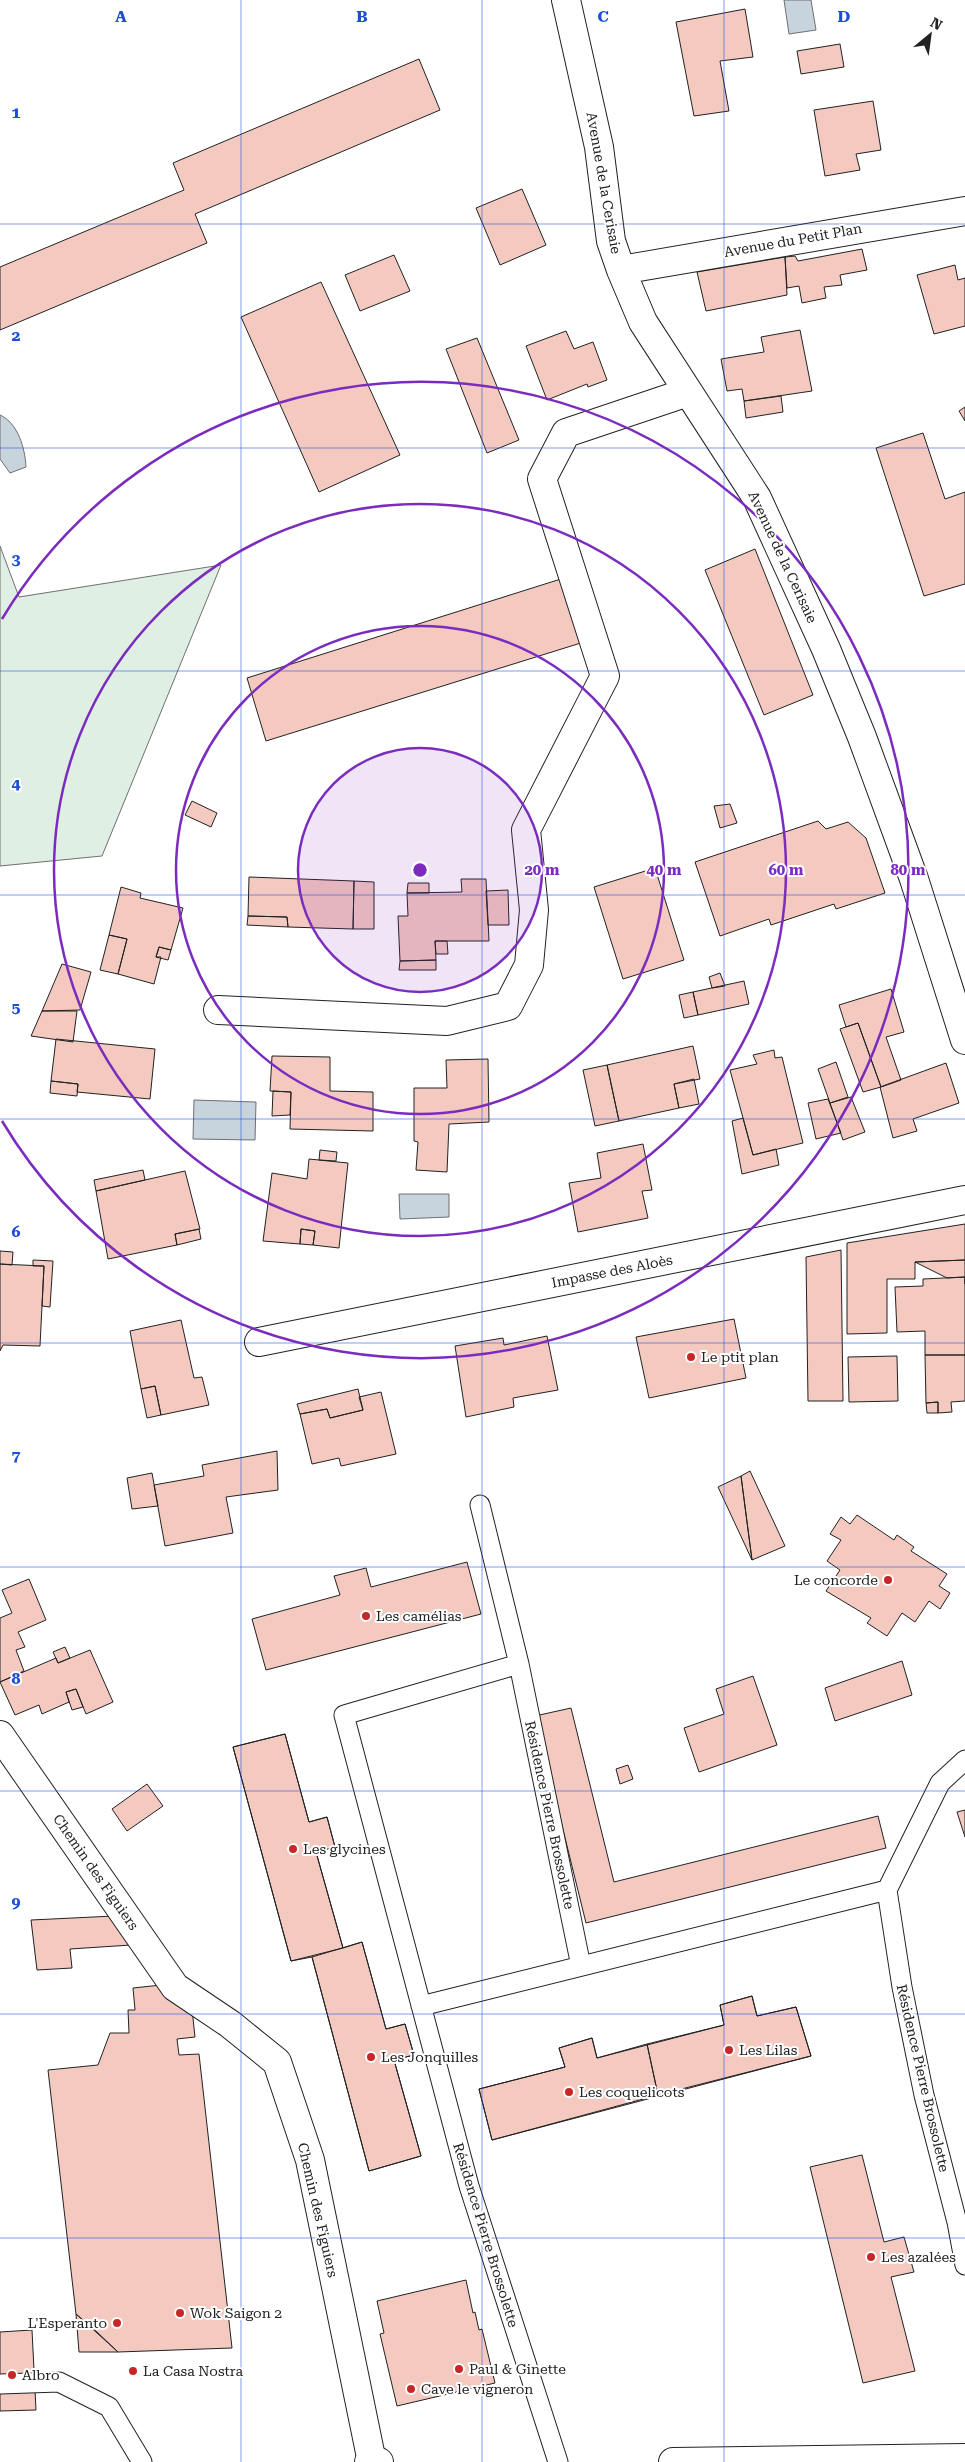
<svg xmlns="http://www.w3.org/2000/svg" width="965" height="2462" font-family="'Roboto Serif',serif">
<rect width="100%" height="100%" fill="#fff"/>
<path fill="#e0efe3" stroke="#6f6f6f" d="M0,546L19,597L221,565L102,856L0,866Z"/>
<path fill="#c7d3dd" stroke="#6f6f6f" d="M784,0H811L816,30L789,34Z
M0,415C18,423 25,448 26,467L10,473L0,459Z
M194,1100L256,1102L255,1140L193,1139Z
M399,1194H449V1217L400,1219Z"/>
<path fill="#f3c9c0" stroke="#222" d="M745,9L753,57L720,61L729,111L694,116L676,22Z
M840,44L844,67L801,74L797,51Z
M419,59L440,110L195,214L207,243L0,330V267L184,190L173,163Z
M873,101L881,150L856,154L860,170L825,176L814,110Z
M522,189L546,245L500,265L476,208Z
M862,249L867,270L840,275L842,285L824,287L826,298L802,303L799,286L787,288L785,257L795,256L798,261Z
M394,255L410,291L360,311L345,275Z
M785,257L787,295L706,311L697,272Z
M955,265L958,280L965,278V326L934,334L917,275Z
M321,282L400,455L319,492L241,317Z
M800,330L812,391L744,401L742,389L727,391L721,359L764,352L761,337Z
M566,331L574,349L593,342L607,380L588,387L587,384L547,400L526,346Z
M477,338L519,440L487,453L446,349Z
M781,396L783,412L746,418L744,401Z
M965,407V421L959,411Z
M923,433L945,499L965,492V584L924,596L876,448Z
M755,549L813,695L764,715L705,570Z
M564,578L584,642L266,741L247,678Z
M192,801L217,813L211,827L185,815Z
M730,804L737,823L720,828L714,806Z
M818,821L826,829L848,822L866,838L885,893L836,909L834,904L771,925L769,919L720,936L695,862Z
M655,868L684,960L623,979L594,887Z
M249,877L354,881L353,929L288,927L287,917L248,916Z
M461,879H486L489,941H435L436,960L400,961L398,916H408L407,893L462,892Z
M354,881L374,882V929H353Z
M408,883H429V893H407Z
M121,887L141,893L140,898L183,908L171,950L159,947L156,957H161L154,984L118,974L127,939L109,935Z
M508,890L509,925H488L486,891Z
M248,916L287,917L288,927L247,925Z
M109,935L127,939L118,974L100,970Z
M435,941H447L448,954H436Z
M159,947L171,950L168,960L156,957Z
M436,960V970H399L400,961Z
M62,964L91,972L80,1010L42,1011Z
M720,973L725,986L712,988L709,977Z
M744,981L749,1004L698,1015L693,992Z
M891,989L904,1032L886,1037L901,1080L881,1087L858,1023L846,1027L839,1005Z
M693,992L698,1015L684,1018L679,995Z
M42,1011H77L73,1042L31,1036Z
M858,1023L881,1087L863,1092L840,1029Z
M56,1039L155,1049L150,1099L77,1092L78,1084L51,1081Z
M693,1046L700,1079L674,1084L679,1108L619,1121L607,1065Z
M774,1050L775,1058L782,1057L803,1143L753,1155L730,1070L757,1064L753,1055Z
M272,1056L330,1057V1091L373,1092V1131L290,1129L291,1092L270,1091Z
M488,1059L489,1122L449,1124L447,1172L416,1170L418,1142L414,1141V1088H447L446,1060Z
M836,1062L848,1097L830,1103L818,1069Z
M946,1063L959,1103L913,1119L917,1131L893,1138L880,1087Z
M607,1065L619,1121L595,1126L583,1070Z
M694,1079L699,1104L679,1108L674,1084Z
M51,1081L78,1084L77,1096L50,1093Z
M273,1091L291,1092L290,1115L272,1116Z
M851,1097L865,1132L843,1140L830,1103Z
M828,1099L841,1133L816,1139L808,1103Z
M743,1118L753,1155L776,1149L779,1165L742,1174L732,1121Z
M643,1144L652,1190L642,1191L648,1218L578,1232L569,1183L601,1178L597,1153Z
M320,1150L337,1152L336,1161L319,1160Z
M309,1159L348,1163L339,1248L313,1245L315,1231L301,1229L300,1244L263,1241L272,1173L307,1179Z
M143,1170L145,1180L96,1191L94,1180Z
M185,1171L200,1229L175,1234L177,1245L108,1259L96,1191Z
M965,1224V1260L915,1262V1279H887V1333L847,1334V1243Z
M199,1229L201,1239L177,1245L175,1234Z
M301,1229L315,1231L313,1245L300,1244Z
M841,1250L843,1401H808L806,1257Z
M0,1251L13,1252L12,1265L0,1264Z
M33,1260L53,1261L50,1307L42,1306L44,1266H33Z
M965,1260V1284V1277L947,1278L915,1262Z
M0,1264L44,1266L40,1346L3,1345L0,1351Z
M965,1277V1355H925V1331L897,1332L895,1287L923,1286V1279Z
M734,1319L746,1378L649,1398L636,1337Z
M181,1320L194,1378L202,1377L209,1405L161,1415L155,1386L141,1389L130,1331Z
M547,1336L558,1390L513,1398L514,1407L466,1417L455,1346L503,1338L504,1345Z
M925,1355H965V1401L951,1402L952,1412L938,1413V1402L926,1403Z
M897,1356L898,1401L849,1402L848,1357Z
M155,1386L161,1415L147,1418L141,1389Z
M358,1389L363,1410L330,1418L327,1409L300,1414L297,1404Z
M381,1392L396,1454L341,1466L339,1458L312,1464L300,1414L327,1409L330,1418L363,1410L359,1397Z
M938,1402V1413H927L926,1403Z
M277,1451L278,1490L226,1497L233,1533L165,1546L154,1485L204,1476L202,1465Z
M750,1471L785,1546L752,1560L741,1476Z
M152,1473L158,1506L132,1509L127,1478Z
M741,1476L752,1560L718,1487Z
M857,1515L894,1540L897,1535L914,1547L911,1551L947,1574L939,1586L950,1593L940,1609L929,1601L915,1622L902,1613L887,1636L867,1623L871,1618L826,1591L840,1570L827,1561L841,1540L830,1534L841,1517L850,1524Z
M467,1562L481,1614L266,1670L252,1619L340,1595L334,1576L366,1568L371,1587Z
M29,1579L46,1620L18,1632L25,1647L16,1650L24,1671L0,1682V1618L12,1613L2,1590Z
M65,1647L70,1658L58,1663L53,1652Z
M90,1650L113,1702L86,1714L76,1689L66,1692L69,1702L42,1714L39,1705L15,1715L0,1682L56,1658L58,1663Z
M902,1661L912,1695L835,1721L825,1688Z
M753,1676L777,1745L699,1772L684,1728L724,1714L716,1689Z
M76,1689L83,1707L72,1710L66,1692Z
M571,1708L614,1882L878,1816L886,1848L586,1923L535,1716Z
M285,1734L309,1822L327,1817L335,1847L316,1852L343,1948L362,1942L386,2029L405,2024L414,2055L394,2060L421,2156L369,2171L312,1957L291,1961L233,1747Z
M285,1734L309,1822L327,1817L335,1847L316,1852L343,1948L291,1961L233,1747Z
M628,1765L633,1779L620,1784L616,1769Z
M147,1784L163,1806L127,1831L112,1809Z
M965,1810V1837L957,1812Z
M114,1916L131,1945L70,1949L72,1968L37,1970L31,1920Z
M362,1942L386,2029L405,2024L414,2055L394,2060L421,2156L369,2171L312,1957Z
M161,1985L192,2009L195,2037L177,2039L179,2055L199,2054L232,2348L118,2352L76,2314L48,2070L98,2065L110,2033H129L128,2010H135L133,1988Z
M752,1996L757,2016L796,2007L811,2056L492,2140L479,2089L565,2067L559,2048L592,2038L597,2058L724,2025L720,2005Z
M752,1996L757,2016L796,2007L811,2056L658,2095L647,2044L724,2025L720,2005Z
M592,2038L597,2058L647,2044L658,2095L492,2140L479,2089L565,2067L559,2048Z
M862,2155L884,2242L904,2237L914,2272L891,2277L915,2371L863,2383L810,2167Z
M466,2280L473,2313L475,2312L479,2330L482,2329L495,2383L397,2406L380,2334L384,2333L377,2301Z
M76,2314L97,2332L118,2352H79Z
M32,2330L36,2410L0,2411V2332Z"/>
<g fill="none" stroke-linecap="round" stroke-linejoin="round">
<g stroke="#222" stroke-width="21">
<path id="service" d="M480,1505L519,1664L344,1715L469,2186L558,2462
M519,1664L581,1966
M965,1760L940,1783L887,1890L902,1987L924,2095L957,2222L965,2265
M421,2006L887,1890
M0,2384L59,2382L109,2407L142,2462"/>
</g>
<g stroke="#222" stroke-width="30">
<path id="minor" d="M566,0L599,147L611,241L621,270L643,322L757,498L826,649L862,737L914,879L965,1040
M621,270L965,211
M218,1010L447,1021L508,1006L529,965L534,910L526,830L605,676L542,479L566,433L688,392
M259,1342L965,1200
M0,1735L175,1987L230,2024L277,2062L310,2160L372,2462"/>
</g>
<g stroke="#222" stroke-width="30">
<path id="secondary" d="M369,2462H379
M673,2462L965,2458"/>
</g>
<use href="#service" stroke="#fff" stroke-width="19"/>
<use href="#minor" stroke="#fff" stroke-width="28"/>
<use href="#secondary" stroke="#fff" stroke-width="28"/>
</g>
<path fill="none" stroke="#1d4ed8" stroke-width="1" stroke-opacity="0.55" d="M241,0V2462M482,0V2462M724,0V2462M0,224H965M0,448H965M0,671H965M0,895H965M0,1119H965M0,1343H965M0,1567H965M0,1791H965M0,2014H965M0,2238H965"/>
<circle cx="420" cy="870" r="122" fill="#7b2cbf" fill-opacity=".12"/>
<g fill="none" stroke="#7b2cbf" stroke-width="2.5">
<circle cx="420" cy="870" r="122"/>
<circle cx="420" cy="870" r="244"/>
<circle cx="420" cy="870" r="366"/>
<path d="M2 619A488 488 0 1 1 2 1121"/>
</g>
<g fill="#c62828" stroke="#fff" stroke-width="2">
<circle cx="691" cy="1357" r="5"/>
<circle cx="888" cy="1580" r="5"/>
<circle cx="366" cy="1616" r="5"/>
<circle cx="293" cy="1849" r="5"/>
<circle cx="729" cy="2050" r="5"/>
<circle cx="371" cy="2057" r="5"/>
<circle cx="569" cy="2092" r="5"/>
<circle cx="871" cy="2257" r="5"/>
<circle cx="180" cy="2313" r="5"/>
<circle cx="117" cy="2323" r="5"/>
<circle cx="459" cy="2369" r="5"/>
<circle cx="133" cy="2371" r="5"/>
<circle cx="12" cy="2375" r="5"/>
<circle cx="411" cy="2389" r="5"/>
</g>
<g text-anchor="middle" stroke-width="4" stroke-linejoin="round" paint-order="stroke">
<g font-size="14" fill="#222" stroke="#fff">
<text transform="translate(604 183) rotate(80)" y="5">Avenue de la Cerisaie</text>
<text transform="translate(793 240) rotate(-10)" y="5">Avenue du Petit Plan</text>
<text transform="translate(783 557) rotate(65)" y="5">Avenue de la Cerisaie</text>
<text transform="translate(612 1271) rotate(-11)" y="5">Impasse des Aloès</text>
<text transform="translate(550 1815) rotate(78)" y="5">Résidence Pierre Brossolette</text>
<text transform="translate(96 1872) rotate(55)" y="5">Chemin des Figuiers</text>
<text transform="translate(923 2078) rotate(77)" y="5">Résidence Pierre Brossolette</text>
<text transform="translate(318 2210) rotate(77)" y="5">Chemin des Figuiers</text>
<text transform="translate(486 2235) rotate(73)" y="5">Résidence Pierre Brossolette</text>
</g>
<g font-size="14" fill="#222" stroke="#fff" text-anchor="start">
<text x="701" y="1362">Le ptit plan</text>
<text x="878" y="1585" text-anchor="end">Le concorde</text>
<text x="376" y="1621">Les camélias</text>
<text x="303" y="1854">Les glycines</text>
<text x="739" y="2055">Les Lilas</text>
<text x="381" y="2062">Les Jonquilles</text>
<text x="579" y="2097">Les coquelicots</text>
<text x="881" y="2262">Les azalées</text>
<text x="190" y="2318">Wok Saigon 2</text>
<text x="107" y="2328" text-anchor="end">L'Esperanto</text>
<text x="469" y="2374">Paul &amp; Ginette</text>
<text x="143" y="2376">La Casa Nostra</text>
<text x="22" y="2380">Albro</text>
<text x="421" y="2394">Cave le vigneron</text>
</g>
</g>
<g font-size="16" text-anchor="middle" font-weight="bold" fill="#1d4ed8" stroke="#fff" stroke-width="4" stroke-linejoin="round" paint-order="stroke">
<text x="121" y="22">A</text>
<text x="362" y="22">B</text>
<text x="603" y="22">C</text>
<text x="844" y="22">D</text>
<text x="16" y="118">1</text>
<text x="16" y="341">2</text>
<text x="16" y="565">3</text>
<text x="16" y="789">4</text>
<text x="16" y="1013">5</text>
<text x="16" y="1237">6</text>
<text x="16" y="1461">7</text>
<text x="16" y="1684">8</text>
<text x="16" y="1908">9</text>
</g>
<circle cx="420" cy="870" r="8" fill="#7b2cbf" stroke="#fff" stroke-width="2.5"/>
<g font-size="15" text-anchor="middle" font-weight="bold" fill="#7b2cbf" stroke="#fff" stroke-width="4" stroke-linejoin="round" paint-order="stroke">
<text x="542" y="875">20 m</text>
<text x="664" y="875">40 m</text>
<text x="786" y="875">60 m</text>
<text x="908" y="875">80 m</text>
</g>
<g transform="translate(930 35) rotate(29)" stroke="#ffffff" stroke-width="4" paint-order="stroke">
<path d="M0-4L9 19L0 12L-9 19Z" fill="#222222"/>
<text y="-8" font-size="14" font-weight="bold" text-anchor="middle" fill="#222222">N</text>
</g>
</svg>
